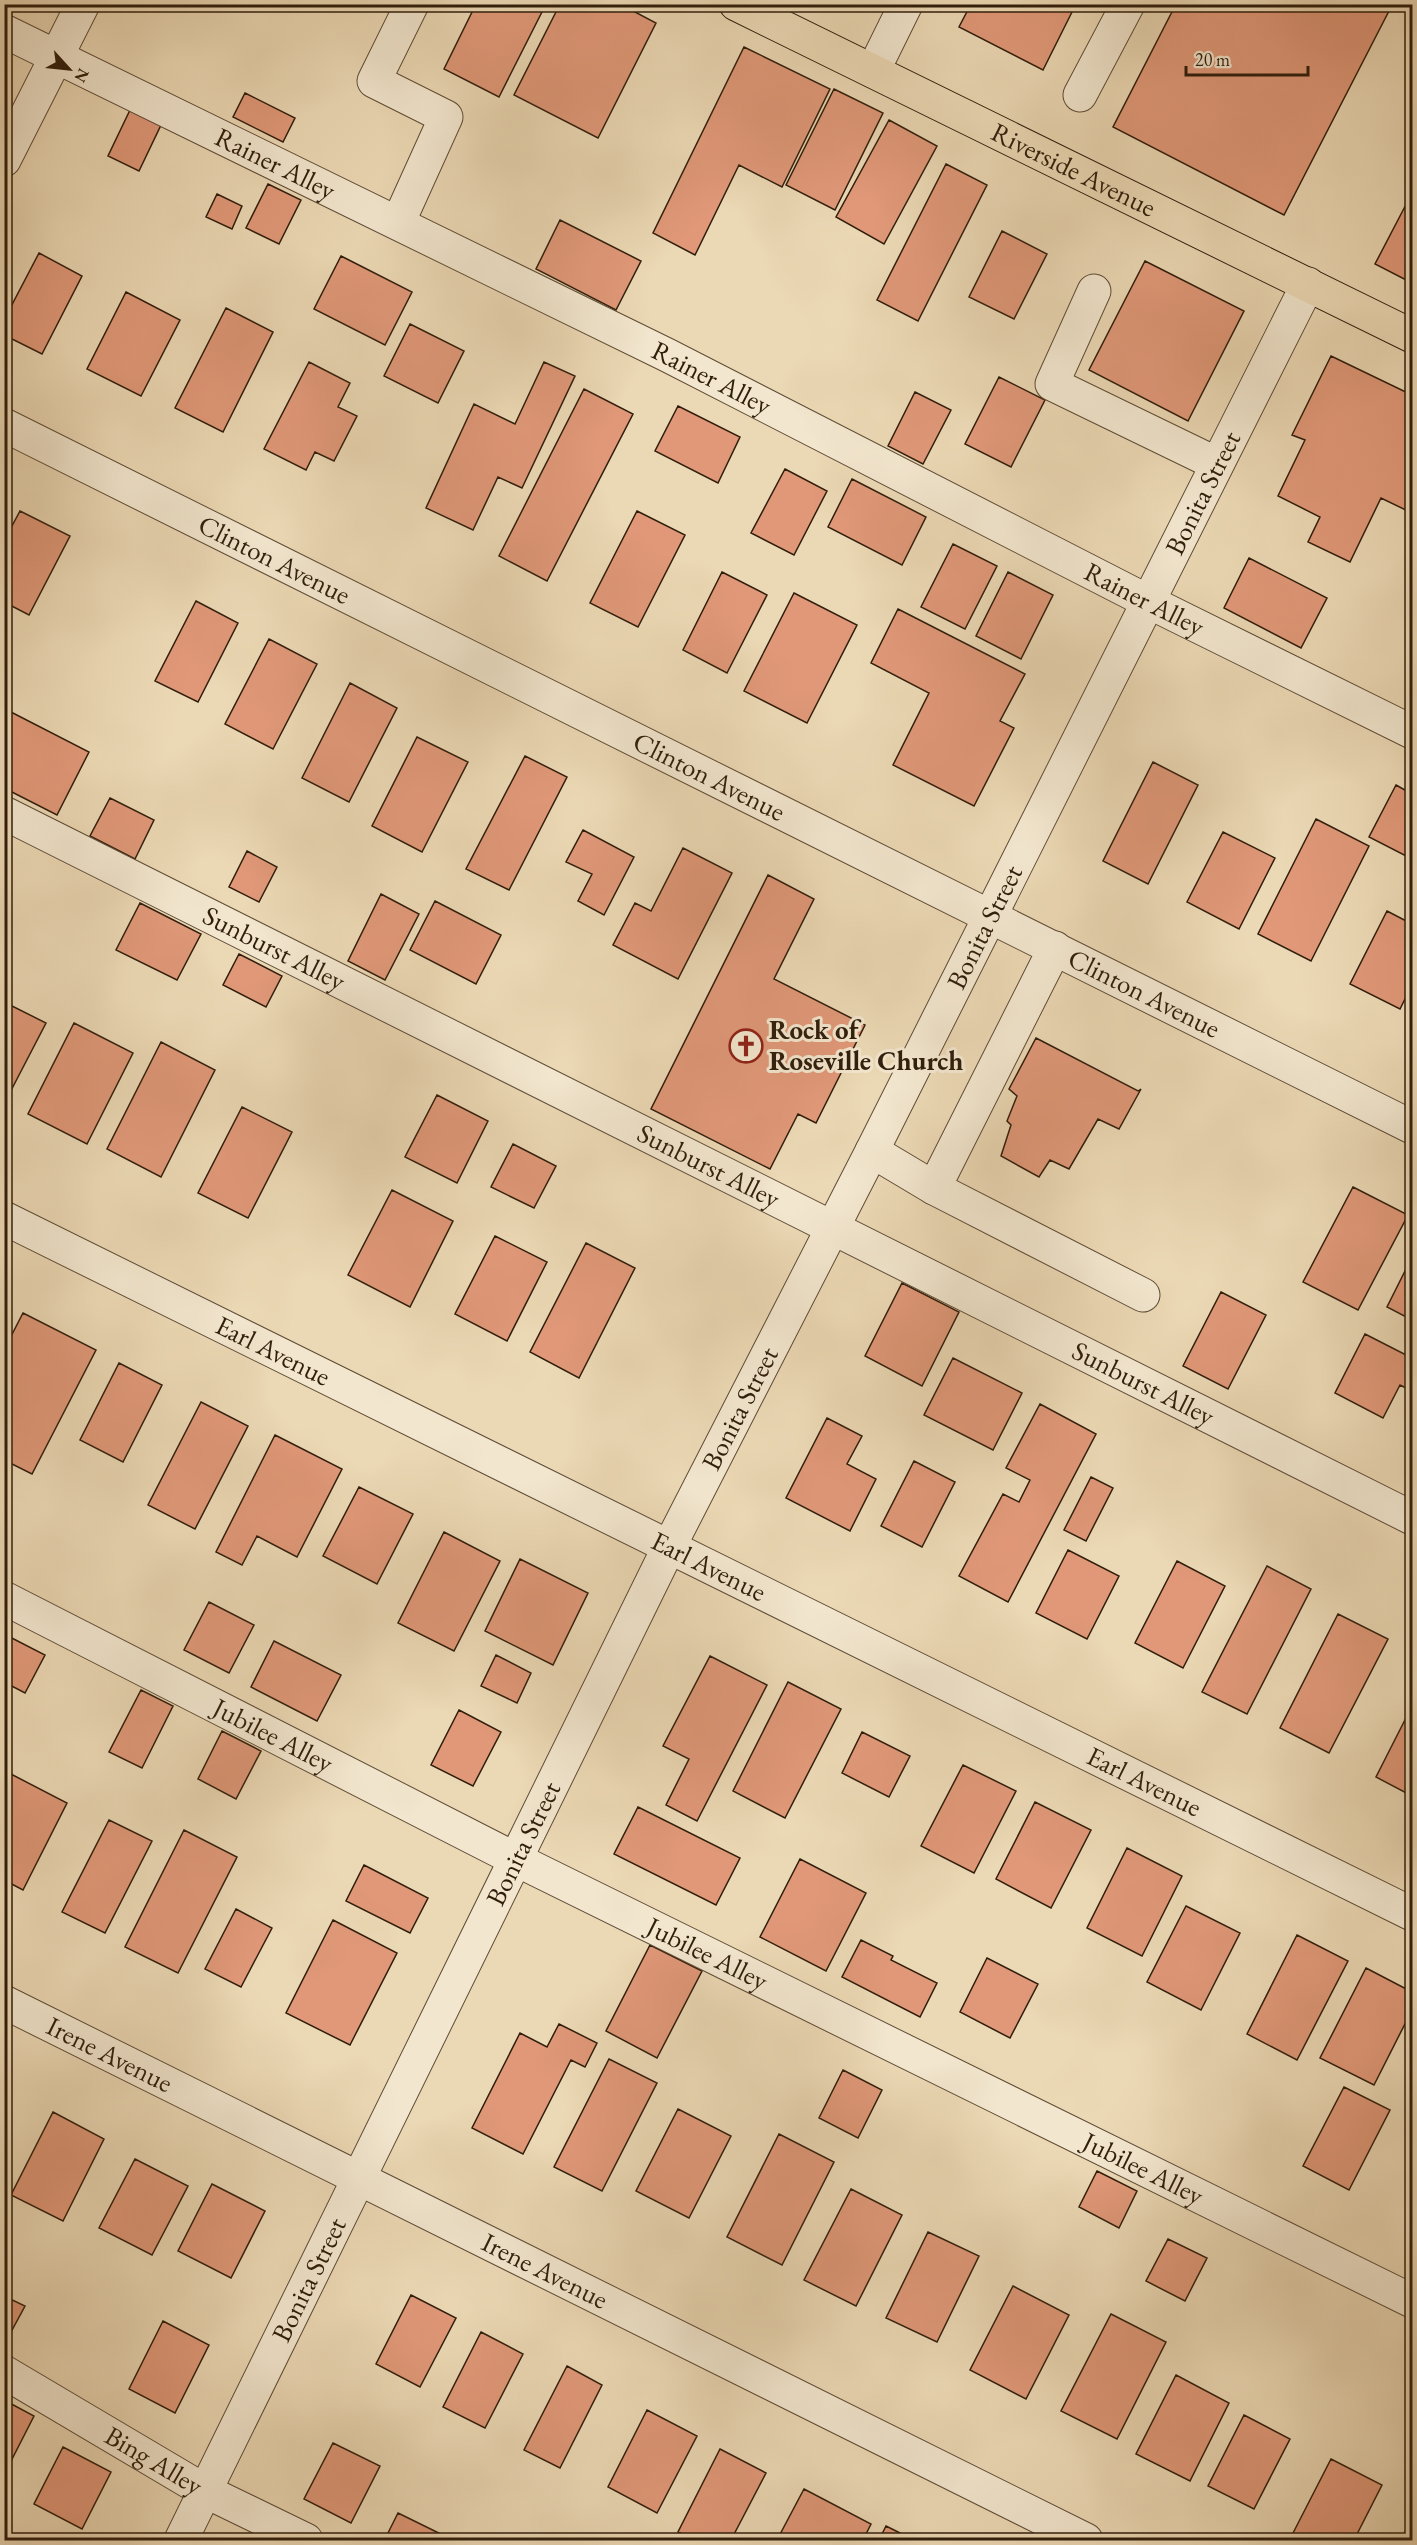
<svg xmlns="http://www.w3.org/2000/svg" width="1417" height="2545" font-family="'EB Garamond',serif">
<rect width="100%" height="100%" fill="#ebd8b4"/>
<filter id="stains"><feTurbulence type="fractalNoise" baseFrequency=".00333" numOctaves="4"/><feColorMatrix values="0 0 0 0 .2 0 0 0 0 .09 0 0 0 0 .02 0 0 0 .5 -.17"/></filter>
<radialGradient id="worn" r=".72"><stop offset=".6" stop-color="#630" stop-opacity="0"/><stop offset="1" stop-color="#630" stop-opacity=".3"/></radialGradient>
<path fill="#e09878" stroke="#301e0c" stroke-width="1.5" d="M476,4H546L499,97L444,69Z
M560,4H620L656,23L598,138L514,95Z
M971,4H1076L1043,70L959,27Z
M1176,4H1386L1391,7L1284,215L1113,127Z
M744,47L830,89L782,187L739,165L695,255L653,233Z
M834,89L883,113L835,210L786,185Z
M245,93L295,118L283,142L233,117Z
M130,110L161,125L139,171L108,156Z
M889,120L937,146L884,244L836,217Z
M946,164L987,185L918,321L877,300Z
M268,184L301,200L279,244L246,228Z
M1412,193V283L1375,264Z
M217,194L242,206L232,229L206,217Z
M560,220L641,261L616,310L536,269Z
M1002,231L1047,254L1014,319L969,297Z
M39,253L82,276L42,354L4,335V320Z
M341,256L412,292L385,345L314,309Z
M1145,261L1244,311L1188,421L1089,370Z
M126,292L180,320L141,396L87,369Z
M226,308L273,332L223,432L175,408Z
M410,324L464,351L438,403L384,376Z
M1331,356L1412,395V513L1381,498L1350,562L1308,542L1320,517L1278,496L1305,440L1292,435Z
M309,362L350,383L338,407L357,416L334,461L315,452L306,470L264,449Z
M544,362L575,376L522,488L498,477L473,530L426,508L474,404L515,424Z
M999,377L1045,400L1011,467L965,444Z
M584,389L633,414L547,581L499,556Z
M915,392L951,410L923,464L888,446Z
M678,406L740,437L718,483L655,451Z
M785,469L827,491L794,555L751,533Z
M852,479L926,517L902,565L828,527Z
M20,511L70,536L29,615L4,602V541Z
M637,511L685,535L638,627L590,603Z
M953,544L997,566L965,629L921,607Z
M1249,558L1327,598L1301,648L1224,608Z
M722,572L767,595L727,673L683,650Z
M1008,572L1053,595L1021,659L976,636Z
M794,593L857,625L807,723L744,691Z
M196,601L238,623L198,702L155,681Z
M898,609L1025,674L1000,721L1014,728L974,806L893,765L929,693L871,663Z
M269,639L317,664L273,749L225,724Z
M350,683L397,708L349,802L302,778Z
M9,711L89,752L57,815L4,788V720Z
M417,737L468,762L422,852L372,826Z
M525,756L567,777L509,890L466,869Z
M1153,762L1198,785L1148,884L1103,861Z
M1396,785L1412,794V859L1369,837Z
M110,798L154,820L135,859L90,836Z
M1316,819L1369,846L1311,961L1258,934Z
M583,830L634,857L604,915L578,901L592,874L566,862Z
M1223,832L1275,858L1239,929L1187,902Z
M683,848L732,873L678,979L613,945L635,903L651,911Z
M247,851L277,867L259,902L229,887Z
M768,875L814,899L774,979L865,1025L816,1123L798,1114L770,1169L651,1109Z
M381,894L419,914L385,980L348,961Z
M435,901L501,935L476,984L410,950Z
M140,903L201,934L177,980L116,950Z
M1387,911L1412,924V985L1400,1009L1350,984Z
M239,954L282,976L266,1007L223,985Z
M4,1002L46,1023L5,1102H4Z
M74,1023L133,1053L87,1144L28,1114Z
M1036,1038L1138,1091L1141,1089L1119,1129L1098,1119L1069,1169L1050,1160L1039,1177L1001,1156L1011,1125L1007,1121L1017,1096L1009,1089Z
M161,1042L215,1070L161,1177L107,1149Z
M437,1095L488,1121L457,1183L405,1157Z
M242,1107L292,1132L248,1218L198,1193Z
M513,1144L556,1166L534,1208L491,1187Z
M1353,1187L1408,1215L1358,1310L1303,1282Z
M392,1190L453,1221L410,1307L348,1275Z
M495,1236L547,1262L507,1341L455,1314Z
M586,1243L635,1268L579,1378L530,1352Z
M1412,1257V1320L1387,1307Z
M902,1283L959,1312L922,1386L865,1356Z
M1221,1292L1266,1315L1228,1389L1183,1366Z
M23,1313L96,1350L32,1474L4,1460V1408L7,1403L4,1402V1350Z
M1365,1334L1412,1358V1391L1400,1385L1383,1418L1335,1393Z
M953,1358L1022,1393L993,1450L924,1415Z
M119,1363L162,1385L123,1462L80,1440Z
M201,1402L248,1426L195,1529L148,1505Z
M1040,1404L1096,1434L1008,1602L959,1576L1003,1494L1019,1502L1030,1480L1006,1468Z
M827,1418L862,1436L847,1464L876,1479L850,1531L786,1498Z
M275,1435L342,1469L297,1557L257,1536L242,1565L216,1552Z
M914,1461L955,1482L922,1547L881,1526Z
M1091,1477L1113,1488L1086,1541L1064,1530Z
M359,1487L413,1514L377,1584L323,1556Z
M444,1532L500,1561L454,1651L398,1623Z
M1068,1550L1119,1576L1087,1639L1036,1613Z
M520,1559L588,1593L553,1665L485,1631Z
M1177,1561L1225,1586L1183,1668L1135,1643Z
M1267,1566L1311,1589L1247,1714L1202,1692Z
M209,1602L254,1625L229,1673L184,1650Z
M1338,1614L1388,1639L1329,1753L1280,1728Z
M4,1634L45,1655L25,1693L4,1682Z
M274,1641L341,1675L317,1721L251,1687Z
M496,1655L531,1673L517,1703L481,1686Z
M710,1656L767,1685L697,1821L666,1805L689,1759L663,1746Z
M788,1682L841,1709L785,1818L733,1791Z
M141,1690L173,1706L142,1768L109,1752Z
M1412,1706V1796L1376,1777Z
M459,1710L501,1732L473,1786L431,1765Z
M222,1731L261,1751L236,1799L198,1779Z
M862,1732L910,1756L889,1797L842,1773Z
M963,1765L1016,1791L974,1873L921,1846Z
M7,1772L67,1803L23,1890L4,1880V1776Z
M1035,1802L1091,1830L1051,1908L996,1879Z
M638,1807L740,1858L716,1905L614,1854Z
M109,1820L152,1841L105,1933L62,1912Z
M184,1830L237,1857L178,1973L125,1947Z
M1127,1848L1182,1876L1142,1956L1087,1928Z
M800,1859L866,1893L826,1971L760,1937Z
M364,1865L428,1898L410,1933L346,1901Z
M1186,1906L1240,1933L1201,2010L1147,1982Z
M236,1909L272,1928L241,1987L205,1969Z
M333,1920L397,1953L350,2045L286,2013Z
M1297,1935L1348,1961L1297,2060L1247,2034Z
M861,1940L893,1956L891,1960L937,1983L920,2017L842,1977Z
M650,1945L702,1971L657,2058L606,2031Z
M987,1958L1038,1984L1010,2038L960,2012Z
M1366,1968L1412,1992V2010L1374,2085L1320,2058Z
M559,2024L597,2043L585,2067L571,2060L523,2154L472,2128L520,2033L547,2047Z
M609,2059L657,2083L602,2191L554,2167Z
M843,2070L882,2090L858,2138L819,2118Z
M1344,2087L1390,2110L1349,2190L1303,2166Z
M678,2109L731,2136L689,2218L636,2191Z
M53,2112L104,2139L63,2221L11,2195Z
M779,2134L834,2162L782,2265L727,2237Z
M135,2159L188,2186L152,2255L99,2228Z
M1097,2171L1137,2191L1119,2228L1079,2207Z
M212,2184L265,2211L231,2278L178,2251Z
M851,2189L902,2215L856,2306L804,2280Z
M928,2232L979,2256L937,2342L886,2318Z
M1168,2239L1207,2258L1185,2301L1146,2281Z
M1013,2286L1069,2315L1026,2399L970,2370Z
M411,2295L456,2318L420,2387L376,2364Z
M4,2296L25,2306L4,2345Z
M1111,2314L1166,2342L1117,2439L1061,2411Z
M163,2321L209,2345L175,2413L129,2389Z
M481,2332L523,2354L485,2428L443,2407Z
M567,2366L602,2385L560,2468L524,2450Z
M1176,2375L1229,2403L1190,2481L1136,2454Z
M4,2400L34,2416L10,2463L4,2461Z
M647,2410L697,2436L657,2513L608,2487Z
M1244,2415L1290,2439L1254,2509L1208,2486Z
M333,2443L380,2466L351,2523L304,2499Z
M63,2447L111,2472L82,2529L34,2504Z
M720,2449L766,2473L731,2540H695L678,2532Z
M1331,2459L1382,2485L1354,2540H1304L1292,2535Z
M804,2489L871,2524L863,2540H777Z
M398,2513L451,2539V2540L385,2539Z
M1412,2518V2540H1401Z
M886,2526L914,2540H879Z"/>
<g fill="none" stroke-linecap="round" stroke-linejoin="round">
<g stroke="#5f4c36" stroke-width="35">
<g id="minor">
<path id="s1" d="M4,31L667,355L1149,602L1412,732"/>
<path d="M873,71L906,4"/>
<path d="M1080,95L1128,4"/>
<path d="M4,160L83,4"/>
<path d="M398,223L446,117L374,81L412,4"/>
<path d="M1094,291L1052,384L1217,464"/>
<path id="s2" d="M4,425L1412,1127"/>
<path id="s3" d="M4,813L1412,1518"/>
<path d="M872,1151L934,1188L1143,1295"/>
<path d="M934,1188L1055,948"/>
<path id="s4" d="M4,1218L1412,1914"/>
<path id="s5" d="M4,1598L515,1859L1412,2301"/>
<path id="s6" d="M4,2002L1086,2540"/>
<path id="s7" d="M4,2372L205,2491L306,2540"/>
<path id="s8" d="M181,2540L669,1547L872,1151L1308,284"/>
</g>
</g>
<g stroke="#301e0c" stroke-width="35">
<g id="major">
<path id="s9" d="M736,4L1412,336"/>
</g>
</g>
<use href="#minor" stroke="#f2e6ce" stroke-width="33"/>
<use href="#major" stroke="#ebd8b4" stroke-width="33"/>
</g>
<defs>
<g id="church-ring" transform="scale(1.725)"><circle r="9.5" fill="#f2e6ce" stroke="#8f2418" stroke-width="1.5"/><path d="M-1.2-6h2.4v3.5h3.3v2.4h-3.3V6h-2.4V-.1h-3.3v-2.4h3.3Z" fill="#8f2418"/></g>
</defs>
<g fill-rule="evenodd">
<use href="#church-ring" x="746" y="1046"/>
</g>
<g text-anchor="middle" stroke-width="6" stroke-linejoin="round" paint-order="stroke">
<g font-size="27" fill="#301e0c" stroke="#f2e6ce">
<text dy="9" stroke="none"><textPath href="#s1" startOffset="302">Rainer Alley</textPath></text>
<text dy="9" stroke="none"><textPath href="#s9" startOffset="376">Riverside Avenue</textPath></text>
<text dy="9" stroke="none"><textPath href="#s1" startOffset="788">Rainer Alley</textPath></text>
<text dy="9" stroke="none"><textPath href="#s8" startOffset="2288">Bonita Street</textPath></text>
<text dy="9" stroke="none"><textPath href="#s2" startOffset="302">Clinton Avenue</textPath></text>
<text dy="9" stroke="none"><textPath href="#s1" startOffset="1274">Rainer Alley</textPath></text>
<text dy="9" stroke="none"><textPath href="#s2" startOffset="788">Clinton Avenue</textPath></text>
<text dy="9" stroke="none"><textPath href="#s8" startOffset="1802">Bonita Street</textPath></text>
<text dy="9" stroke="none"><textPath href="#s3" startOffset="302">Sunburst Alley</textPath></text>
<text dy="9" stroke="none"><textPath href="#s2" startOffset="1274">Clinton Avenue</textPath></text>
<text dy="9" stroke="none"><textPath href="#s3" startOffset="788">Sunburst Alley</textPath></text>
<text dy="9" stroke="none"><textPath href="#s4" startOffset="300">Earl Avenue</textPath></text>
<text dy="9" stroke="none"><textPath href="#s3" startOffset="1274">Sunburst Alley</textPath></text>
<text dy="9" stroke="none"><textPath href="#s8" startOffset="1262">Bonita Street</textPath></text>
<text dy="9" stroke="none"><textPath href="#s4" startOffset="786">Earl Avenue</textPath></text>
<text dy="9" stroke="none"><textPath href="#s5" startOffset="302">Jubilee Alley</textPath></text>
<text dy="9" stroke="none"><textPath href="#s4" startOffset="1272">Earl Avenue</textPath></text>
<text dy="9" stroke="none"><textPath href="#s8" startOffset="776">Bonita Street</textPath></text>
<text dy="9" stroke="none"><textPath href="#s5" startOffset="788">Jubilee Alley</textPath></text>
<text dy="9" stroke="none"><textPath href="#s6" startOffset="118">Irene Avenue</textPath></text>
<text dy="9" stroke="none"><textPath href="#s5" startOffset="1274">Jubilee Alley</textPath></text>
<text dy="9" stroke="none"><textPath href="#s6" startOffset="604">Irene Avenue</textPath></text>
<text dy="9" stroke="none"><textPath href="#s8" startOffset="290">Bonita Street</textPath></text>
<text dy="9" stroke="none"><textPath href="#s7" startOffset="174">Bing Alley</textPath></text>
</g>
<g font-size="27" font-weight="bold" fill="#301e0c" stroke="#f2e6ce" text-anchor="start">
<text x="769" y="1039">Rock of<tspan x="769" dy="31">Roseville Church</tspan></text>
</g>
</g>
<rect width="1417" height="2545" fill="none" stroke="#ebd8b4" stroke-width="24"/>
<rect x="6" y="6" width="1405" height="2533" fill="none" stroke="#301e0c" stroke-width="3"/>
<rect x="12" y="12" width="1393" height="2521" fill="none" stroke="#301e0c" stroke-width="1.5"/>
<g transform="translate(69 69) rotate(117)" stroke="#f2e6ce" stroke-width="4.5" paint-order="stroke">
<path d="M0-4.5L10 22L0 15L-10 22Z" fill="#301e0c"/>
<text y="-9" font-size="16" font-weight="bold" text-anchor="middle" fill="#301e0c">N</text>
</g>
<path d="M1186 66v9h122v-9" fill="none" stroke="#301e0c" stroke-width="3"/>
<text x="1195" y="66" font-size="18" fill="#301e0c" stroke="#f2e6ce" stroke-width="4.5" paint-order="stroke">20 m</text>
<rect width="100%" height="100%" filter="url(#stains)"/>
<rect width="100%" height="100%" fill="url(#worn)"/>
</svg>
